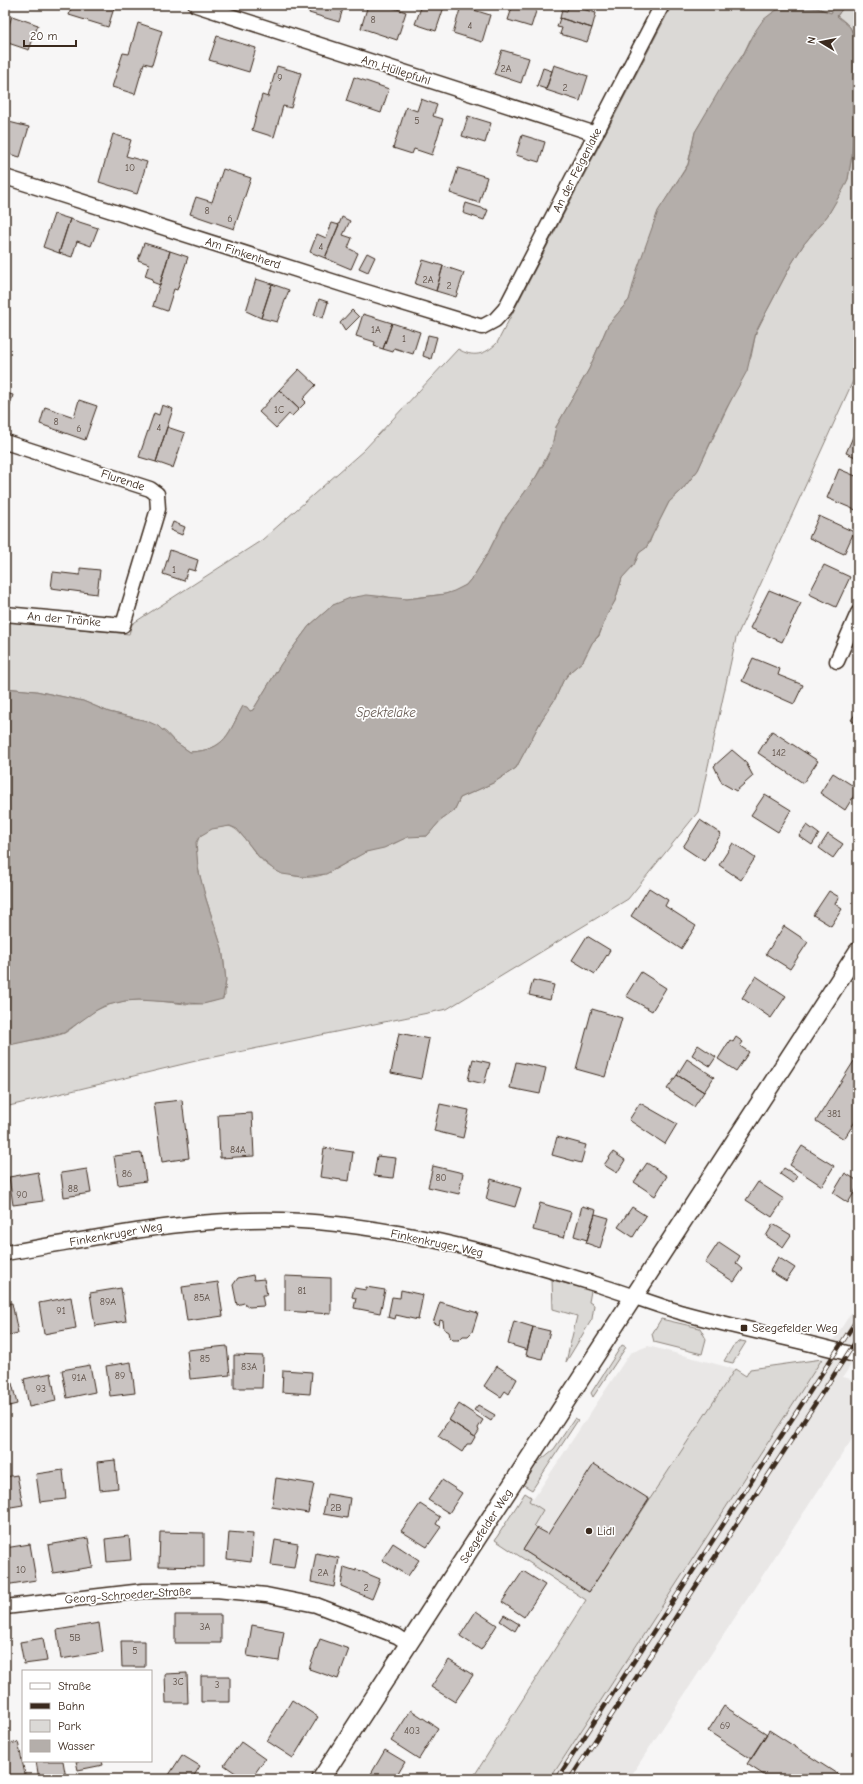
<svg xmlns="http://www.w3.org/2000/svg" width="863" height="1784" font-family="'Comic Neue',sans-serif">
<rect width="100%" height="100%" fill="#f7f6f6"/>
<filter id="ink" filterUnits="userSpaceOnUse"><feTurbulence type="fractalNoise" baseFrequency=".025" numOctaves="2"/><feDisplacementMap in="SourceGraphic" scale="8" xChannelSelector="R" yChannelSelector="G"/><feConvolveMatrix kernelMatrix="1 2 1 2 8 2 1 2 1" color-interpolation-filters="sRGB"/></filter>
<g filter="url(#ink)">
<path fill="#e9e7e6" d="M858,1302V1354L843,1377L858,1381V1430L629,1779H550Z
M648,1346L735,1369L586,1600L495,1540L525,1493L534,1498L630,1353Z"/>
<path fill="#dbd9d6" stroke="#8b827a" d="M672,5H836L831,13L817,8L750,40L744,53L695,132L688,164L658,212L632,294L629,300L608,325L589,369L556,427L552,446L536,477L505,519L488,553L475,574L466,585L454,592L445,594L407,599H395L384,596L333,605L309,626L281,664L253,710L250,711L243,706C228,733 227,750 190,752L174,741L166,732L147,721L109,712L83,701L36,691L5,688V621L129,634L132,624L262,540L364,450L458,349C473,358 485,355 497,343Z
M845,5H858V62C856,40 857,29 837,16Z
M858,95V370L736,638L698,812L628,899L447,1009L200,1060L5,1107V1046C23,1040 44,1040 62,1034C70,1031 77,1023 84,1018C100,1006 119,1000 138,1000C169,999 197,1012 225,996C226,980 225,966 222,950C218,930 183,848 202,834C239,809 243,845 266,864C275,871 291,876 302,877C327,880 345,861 366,852C374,848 384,848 393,844C398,842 403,838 409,836C415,835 421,837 427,836L440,821L454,811L460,798L493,783L516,768L541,721L555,699L563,681L571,671L583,661L592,643L599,636L607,615L615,601L622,578L636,561L639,553L649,544L653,533L669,502L682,490L698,470L751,357L756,332L761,322L792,263L804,244L828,215L848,179L852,155L854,115Z
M552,1280L588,1289L591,1291L589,1302L594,1305L592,1319L566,1362L577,1316L553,1309Z
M661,1319L700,1328L706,1339L702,1354L654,1342L652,1334Z
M741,1341L746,1342L733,1363L724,1361L733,1346Z
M622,1345L626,1347L593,1397L591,1393Z
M822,1359L550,1779H472L586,1600L495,1540L525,1493L531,1497L529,1501L543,1510L534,1525L537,1528L523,1550L589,1592L735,1369L746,1376L750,1369Z
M575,1418L578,1420L532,1490L522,1484L537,1463L554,1449Z"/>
<path fill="#b4aeaa" stroke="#847972" d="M792,5L817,8L831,13L836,5H845L837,16L850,27L857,43L858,50V95L854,115L852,155L848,179L844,188L828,215L804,244L792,263L761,322L756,332L747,371L724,413L698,470L682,490L669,502L646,548L639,553L634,565L622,578L615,601L607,615L599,635L592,643L583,661L571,671L563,681L555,699L541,721L516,768L493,783L460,798L454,811L440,821L427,836L408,837L384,848L366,852L326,874L303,877L282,874L273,869L259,857L237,829L230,826L212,829L200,836L196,842L198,868L206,899L222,948L226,980L223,999L203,1004L139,1000L125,1001L104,1006L95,1011L64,1033L5,1046V688L36,691L83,701L109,712L147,721L158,726L174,741L190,752C227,750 228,733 243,706L247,707L250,711L253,710L281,664L309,626L333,605L350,598L367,595L407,599L445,594L454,591L466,585L475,574L488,553L505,519L536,477L545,462L552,446L556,427L589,369L608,325L629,300L637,270L658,211L688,165L695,132L723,84L744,53L756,30L763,20L772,13L782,7Z"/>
<path fill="#c9c3c1" stroke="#3b2a1e" d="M72,5H115L108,27L69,15Z
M286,5H305L303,10Z
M311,5H344L339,22L309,13Z
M368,5H385L406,12L397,40L361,28Z
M422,5L444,7L436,31L415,24Z
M513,5H538L531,27L508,20Z
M569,5L596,13L592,28L560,18L562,10L567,11Z
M461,6L490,15L482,42L453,33Z
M12,16L38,25L29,50L5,42V37Z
M560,18L592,28L587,42L560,34L562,28L557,27Z
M138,23L162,31L152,65L144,63L135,94L112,87L123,53L129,54Z
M217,36L256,48L249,72L209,60Z
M502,50L529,58L521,83L494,74Z
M554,65L588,76L580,101L546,90Z
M277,66L301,73L291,108L283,106L274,137L252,130L262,95L268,97Z
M543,68L552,71L546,89L537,86Z
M354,77L389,89L381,113L346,101Z
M421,99L437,105L433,116L443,119L432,155L414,149L412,154L393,148L406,107L417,111Z
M468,116L491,123L485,143L462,136Z
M5,121L29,127L20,157L5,153Z
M113,134L131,140L126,156L147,162L137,194L99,182Z
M522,135L545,142L539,162L516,155Z
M458,168L487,177L479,203L450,193Z
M223,169L251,178L234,229L190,214L196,197L212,202Z
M466,203L488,210L484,220L463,213Z
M54,214L70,219L59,253L43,247Z
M342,217L350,221L343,235L352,238L348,248L358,253L351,269L325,258Z
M70,219L98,228L91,246L77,241L72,257L59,253Z
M332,223L339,225L325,258L310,252L317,234L326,238Z
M144,243L170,251L160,285L152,282L153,279L145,276L149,264L138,260Z
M170,251L188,257L177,290L174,289L167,311L153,306Z
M367,253L375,257L368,272L359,268Z
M423,260L443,266L436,291L415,284Z
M443,266L464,273L456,297L436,291Z
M256,279L272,284L261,318L246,311Z
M272,284L289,290L277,322L261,318Z
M319,299L328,302L323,318L314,315Z
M352,310L359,317L345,331L340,323Z
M363,314L392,323L383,349L374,346L375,342L356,336Z
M392,323L420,332L413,354L394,348L393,352L383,349Z
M428,335L437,337L431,359L423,356Z
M299,369L316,385L303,399L306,402L299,409L279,390Z
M279,390L299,409L292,416L289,414L276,428L259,412Z
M5,393L13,395L8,412L5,411Z
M79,400L97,406L85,440L40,424L45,407L74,417Z
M162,405L173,409L156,462L139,457L154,413L159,415Z
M858,425V458L846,453Z
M167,427L185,433L173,468L156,462Z
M839,469L858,477V511L827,498Z
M819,516L854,532L844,554L809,538Z
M173,522L185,527L182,535L170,530Z
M170,550L198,560L195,571L188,569L184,581L163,574Z
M824,565L850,577L836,607L809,594Z
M80,568L100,570L97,594L51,588L53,572L80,575Z
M769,590L801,603L782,642L750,628Z
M753,658L780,669L778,675L803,685L794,704L742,681Z
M858,710V725L851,720Z
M772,731L818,761L803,783L758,753Z
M732,750L745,761L753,776L736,791L722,783L714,766Z
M833,773L858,789L845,810L820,793Z
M765,794L791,810L778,832L751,815Z
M700,820L721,834L704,861L683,847Z
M807,825L819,834L812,845L799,836Z
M828,834L843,844L833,858L819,848Z
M733,843L755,858L741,880L719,865Z
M649,888L668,900L665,906L696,926L681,949L631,916Z
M829,891L839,897L835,904L842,909L831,926L813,915Z
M784,926L808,942L790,969L766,954Z
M587,936L610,950L595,974L572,960Z
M641,972L666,988L652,1011L626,996Z
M756,976L786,996L771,1018L742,998Z
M533,980L554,985L550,1000L529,995Z
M592,1009L622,1018L605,1077L576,1069Z
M399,1033L429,1039L421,1079L391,1073Z
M736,1037L743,1042L740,1046L749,1052L736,1071L718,1059L730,1040L733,1042Z
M698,1045L716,1057L710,1066L692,1055Z
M473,1059L490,1063L484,1084L468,1080Z
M687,1059L714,1077L704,1092L677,1075Z
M854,1061L858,1064V1117L844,1139L816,1121Z
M516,1062L546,1068L540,1094L510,1088Z
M677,1075L704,1092L694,1107L667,1089Z
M182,1100L189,1158L162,1162L154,1103Z
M640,1103L677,1124L665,1144L629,1120Z
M440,1104L469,1110L463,1138L434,1131Z
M252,1113L254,1156L220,1158L218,1115Z
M557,1137L586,1145L581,1163L552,1155Z
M802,1146L834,1166L822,1186L790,1165Z
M324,1148L353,1152L349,1181L320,1177Z
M613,1152L625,1160L617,1173L604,1165Z
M142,1153L146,1181L118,1185L114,1156Z
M377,1156L396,1158L393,1178L374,1176Z
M647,1163L667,1176L655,1196L634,1182Z
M433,1166L463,1173L459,1194L428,1187Z
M784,1168L797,1176L793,1183L780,1174Z
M87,1169L91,1193L64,1197L61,1173Z
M38,1172L43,1201L13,1205L9,1177Z
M845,1173L858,1181V1186L848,1203L833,1193Z
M491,1179L521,1188L515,1207L486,1199Z
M758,1182L784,1199L772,1217L746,1200Z
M540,1203L571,1212L564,1238L533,1230Z
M582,1206L596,1210L587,1240L574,1236Z
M632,1207L646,1216L633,1237L618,1227Z
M595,1214L609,1218L600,1248L586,1243Z
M773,1224L791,1235L783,1247L766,1236Z
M719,1242L740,1256L736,1263L743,1269L734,1282L705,1263Z
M778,1257L795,1268L786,1281L770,1271Z
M253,1275L254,1280L264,1279L267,1295H262L264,1306L249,1307L244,1303L237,1305L233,1285L238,1278Z
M285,1276L331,1278V1314L285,1311Z
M218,1282L223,1316L187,1321L182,1287Z
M366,1287L385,1290L380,1313L354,1308L356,1298L352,1297L354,1288L366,1290Z
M121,1288L126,1321L95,1326L90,1293Z
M401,1290L423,1295L418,1320L396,1315L395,1319L388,1317L392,1297L400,1298Z
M71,1297L76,1328L44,1334L39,1303Z
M440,1302L478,1313L472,1332L468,1336H463L459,1340H453L450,1337L449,1332L444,1329L443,1321L440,1320L439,1325L433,1323Z
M12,1303L18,1333L5,1336V1304Z
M514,1321L533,1327L527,1350L508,1344Z
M533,1327L550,1331L542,1359L526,1355Z
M227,1346L230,1375L190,1379L187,1350Z
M234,1355L263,1356L262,1388H234Z
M131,1362L135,1393L110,1396L106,1366Z
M90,1365L95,1392L67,1398L62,1370Z
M497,1366L517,1379L509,1394L505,1391L501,1397L484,1386Z
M283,1370L312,1372L310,1394L282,1392Z
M51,1373L56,1401L29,1407L24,1379Z
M11,1379L17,1404L5,1407V1380Z
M459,1404L483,1420L478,1428L479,1431L475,1437L449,1420Z
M478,1405L495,1415L491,1421L474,1410Z
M449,1420L475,1437L471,1444H467L462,1452L438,1436Z
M115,1460L118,1488L100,1490L97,1462Z
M594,1464L649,1499L589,1592L523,1550L537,1528L548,1534Z
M63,1470L66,1499L40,1502L36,1474Z
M17,1475L23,1505L5,1508V1477Z
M276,1478L314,1484L308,1513L272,1507Z
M442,1480L462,1493L449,1513L428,1500Z
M327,1494L350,1498L347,1518L323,1514Z
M420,1504L440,1517L436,1524L441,1527L427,1547L401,1531Z
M160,1532L204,1533V1567L159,1566Z
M229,1532L253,1534L251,1562L227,1559Z
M129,1536L131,1560L107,1562L105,1539Z
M88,1538L93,1567L53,1573L48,1545Z
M275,1540L298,1544L294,1568L271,1565Z
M393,1543L419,1560L408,1576L382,1560Z
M30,1544L36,1580L5,1585V1548Z
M316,1553L339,1558L334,1587L311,1582Z
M344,1567L356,1571V1569L380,1579L372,1599L341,1586Z
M523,1571L545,1585L524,1617L502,1602Z
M476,1611L497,1625L481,1650L460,1636Z
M175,1615H221V1643H175Z
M504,1615L519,1624L515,1631L500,1621Z
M99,1623L103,1652L61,1659L57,1630Z
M252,1625L284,1631L279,1661L247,1656Z
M43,1638L47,1661L24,1664L20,1642Z
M320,1639L349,1649L338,1679L309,1669Z
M121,1641H145V1667H122Z
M449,1660L473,1675L455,1702L431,1687Z
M187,1673L188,1703H166L165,1674Z
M201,1676H230V1702H201Z
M292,1700L318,1717L293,1758L267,1741Z
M724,1706L767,1734L751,1759L708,1731Z
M411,1710L438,1728L419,1759L391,1741Z
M769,1730L845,1779H770L747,1764Z
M18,1742L26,1779H5V1745Z
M241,1742L265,1759L251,1779H244L224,1765Z
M385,1750L405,1762L395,1779H368Z
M182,1755L200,1766L192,1779H169L167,1778Z
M36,1761H63L66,1778L39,1779Z
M76,1761H102L103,1765L78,1770Z"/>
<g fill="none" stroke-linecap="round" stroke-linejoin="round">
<g stroke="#3b2a1e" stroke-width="17">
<path id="minor" d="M196,5L596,134
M5,177L360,290L482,327L495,320L505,309L662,5
M5,442L150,489L157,494L158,509L123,625L5,614
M837,661L858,613
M5,1253C98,1238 189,1217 283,1220C388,1224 492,1252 592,1283C622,1292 653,1304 683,1313C741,1329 800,1340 858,1356
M5,1607L143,1591L216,1590L266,1595L316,1605L397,1636L409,1644"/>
</g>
<g stroke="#3b2a1e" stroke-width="20">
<path id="tertiary" d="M321,1779L858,951"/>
</g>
<use href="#minor" stroke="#fff" stroke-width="14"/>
<use href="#tertiary" stroke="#fff" stroke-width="17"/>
<g stroke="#3b2a1e" stroke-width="4.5">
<path id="rail" d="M557,1779L858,1318
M570,1779L858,1338"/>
</g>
<use href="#rail" stroke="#fff" stroke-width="3" stroke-dasharray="9" stroke-linecap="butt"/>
</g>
</g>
<g fill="#3b2a1e" stroke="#fff" stroke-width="1.5">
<rect x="740" y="1324" width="8" height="8" rx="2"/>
<circle cx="589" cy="1531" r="4"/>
</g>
<g text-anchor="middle" stroke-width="3.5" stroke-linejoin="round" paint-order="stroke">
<g font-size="10" fill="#5e5047">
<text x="373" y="23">8</text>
<text x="470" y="29">4</text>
<text x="506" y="72">2A</text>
<text x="280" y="81">9</text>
<text x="565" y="91">2</text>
<text x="417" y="124">5</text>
<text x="130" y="171">10</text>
<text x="207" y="214">8</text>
<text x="230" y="222">6</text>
<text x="321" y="250">4</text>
<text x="428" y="283">2A</text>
<text x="449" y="289">2</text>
<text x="376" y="333">1A</text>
<text x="404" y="342">1</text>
<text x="279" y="413">1C</text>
<text x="56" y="425">8</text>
<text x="159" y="431">4</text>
<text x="79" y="432">6</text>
<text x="174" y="573">1</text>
<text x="779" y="756">142</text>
<text x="834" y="1117">381</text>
<text x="238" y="1153">84A</text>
<text x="127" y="1177">86</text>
<text x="441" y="1181">80</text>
<text x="73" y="1192">88</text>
<text x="22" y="1198">90</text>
<text x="302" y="1294">81</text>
<text x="202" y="1301">85A</text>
<text x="108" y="1305">89A</text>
<text x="61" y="1314">91</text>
<text x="205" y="1362">85</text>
<text x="249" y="1370">83A</text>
<text x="120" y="1379">89</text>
<text x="79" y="1381">91A</text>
<text x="41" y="1392">93</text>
<text x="336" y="1511">2B</text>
<text x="21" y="1573">10</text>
<text x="323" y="1576">2A</text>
<text x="366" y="1591">2</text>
<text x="205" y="1630">3A</text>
<text x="75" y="1641">5B</text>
<text x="135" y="1654">5</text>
<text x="178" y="1685">3C</text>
<text x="217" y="1688">3</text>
<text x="725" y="1729">69</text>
<text x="412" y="1734">403</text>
</g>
<g font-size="12" fill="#3b2a1e" stroke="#fff">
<text transform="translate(396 70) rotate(18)" y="4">Am Hüllepfuhl</text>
<text transform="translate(577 170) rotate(-63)" y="4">An der Felgenlake</text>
<text transform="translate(243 253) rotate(18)" y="4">Am Finkenherd</text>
<text transform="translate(123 480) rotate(18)" y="4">Flurende</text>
<text transform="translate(64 619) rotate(5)" y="4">An der Tränke</text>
<text transform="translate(116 1234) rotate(-10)" y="4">Finkenkruger Weg</text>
<text transform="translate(437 1243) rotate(12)" y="4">Finkenkruger Weg</text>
<text transform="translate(486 1526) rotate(-57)" y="4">Seegefelder Weg</text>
<text transform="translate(128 1595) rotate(-4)" y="4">Georg-Schroeder-Straße</text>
</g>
<g font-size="12" fill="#3b2a1e" stroke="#fff" text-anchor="start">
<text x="752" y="1332">Seegefelder Weg</text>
<text x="597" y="1535">Lidl</text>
</g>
<g font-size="13" font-style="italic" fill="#65584f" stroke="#fff">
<text x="386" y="717">Spektelake</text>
</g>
</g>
<rect width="863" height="1784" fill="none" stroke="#fff" stroke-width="20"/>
<rect x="10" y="10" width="843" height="1764" fill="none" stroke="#3b2a1e" stroke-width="1.5" filter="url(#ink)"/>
<rect x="22" y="1670" width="130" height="92" fill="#ffffff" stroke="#b1aaa5"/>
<rect x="30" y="1683" width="20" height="6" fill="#ffffff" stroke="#b1aaa5"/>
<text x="58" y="1690" font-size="12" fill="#3b2a1e">Straße</text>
<rect x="30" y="1703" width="20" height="6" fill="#3b2a1e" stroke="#b1aaa5"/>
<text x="58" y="1710" font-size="12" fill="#3b2a1e">Bahn</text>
<rect x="30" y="1720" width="20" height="12" fill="#dbd9d6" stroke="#b1aaa5"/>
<text x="58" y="1730" font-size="12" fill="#3b2a1e">Park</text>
<rect x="30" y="1740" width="20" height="12" fill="#b4aeaa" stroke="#b1aaa5"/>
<text x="58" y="1750" font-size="12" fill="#3b2a1e">Wasser</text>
<g transform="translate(821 42) rotate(280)" stroke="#ffffff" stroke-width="3" paint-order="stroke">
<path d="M0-3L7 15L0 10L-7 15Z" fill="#3b2a1e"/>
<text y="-6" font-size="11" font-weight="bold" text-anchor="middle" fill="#3b2a1e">N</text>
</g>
<path d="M24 40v6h52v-6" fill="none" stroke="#3b2a1e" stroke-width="2"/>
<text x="30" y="40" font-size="12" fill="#3b2a1e" stroke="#ffffff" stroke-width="3" paint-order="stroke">20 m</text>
</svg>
